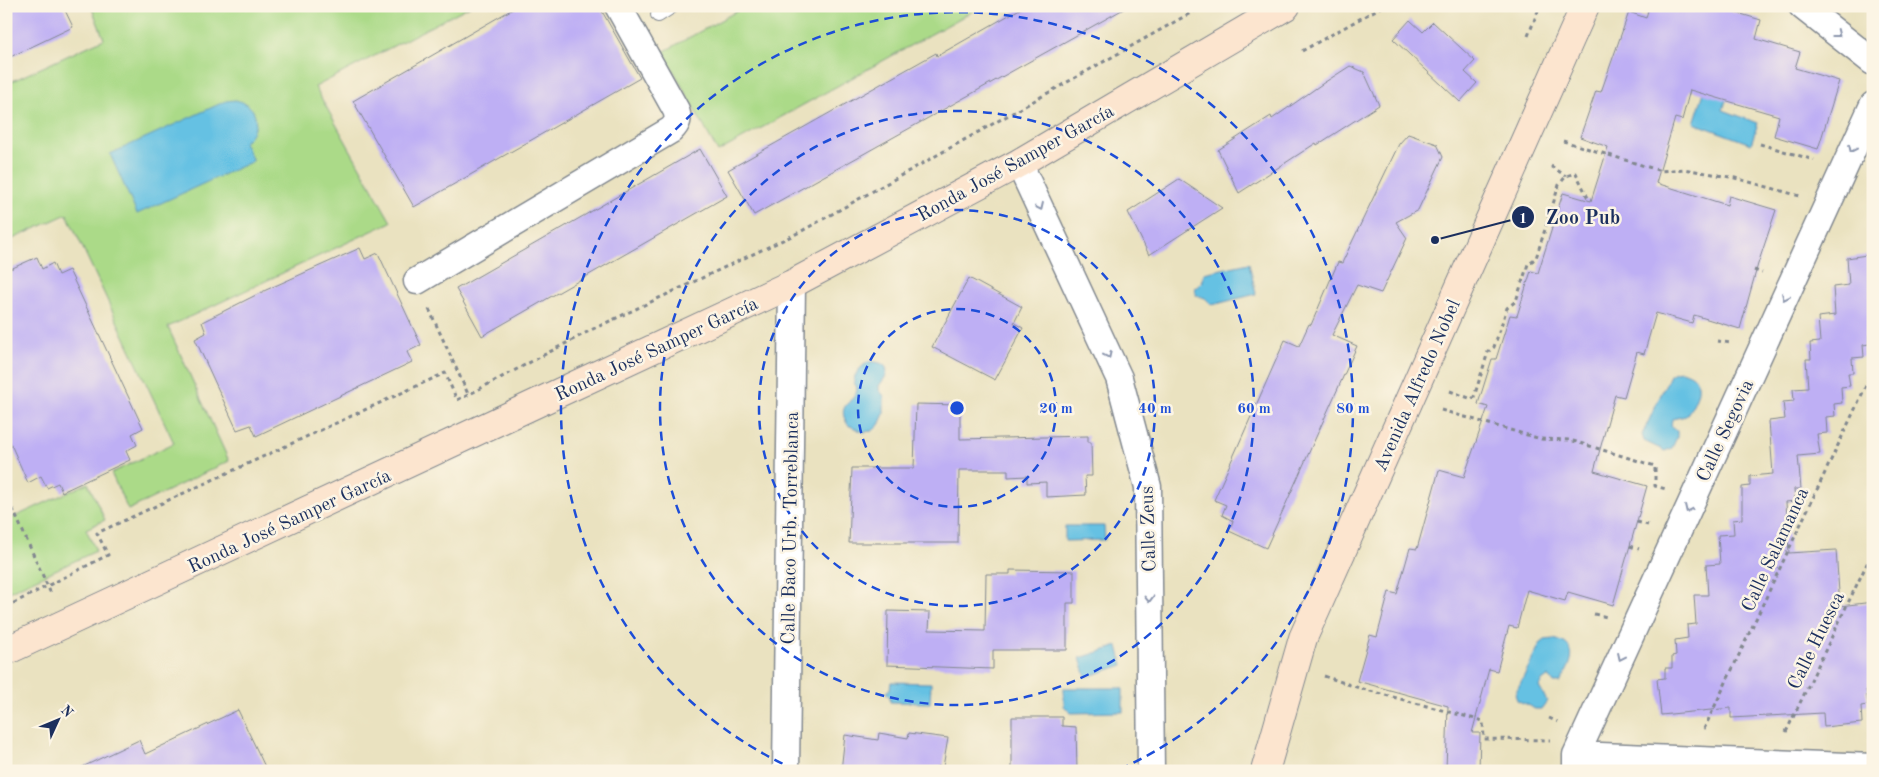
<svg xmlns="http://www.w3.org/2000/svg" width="1879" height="777" font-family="'Old Standard TT',serif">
<rect width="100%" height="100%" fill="#fcf5e5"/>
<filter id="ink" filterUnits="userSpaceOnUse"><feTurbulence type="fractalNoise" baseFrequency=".02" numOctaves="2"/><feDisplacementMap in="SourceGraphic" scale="10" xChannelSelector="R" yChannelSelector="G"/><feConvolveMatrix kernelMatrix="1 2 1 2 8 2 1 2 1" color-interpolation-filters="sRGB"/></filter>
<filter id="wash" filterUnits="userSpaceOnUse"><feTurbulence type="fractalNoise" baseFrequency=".0096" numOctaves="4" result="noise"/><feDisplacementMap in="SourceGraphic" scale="20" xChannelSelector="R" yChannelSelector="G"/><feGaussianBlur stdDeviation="1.12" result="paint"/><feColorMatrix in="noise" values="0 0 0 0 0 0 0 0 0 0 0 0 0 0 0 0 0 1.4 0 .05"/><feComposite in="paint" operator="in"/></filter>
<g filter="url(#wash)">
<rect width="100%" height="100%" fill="#eae2c0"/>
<path fill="#abda88" stroke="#638473" d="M91,6H470L315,87L391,222L168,327L229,461L128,510L111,473L174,443L67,214L6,242V84L104,39Z
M746,6H982L718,152L663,52Z
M88,483L105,520L86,529L96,551L6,593V507L12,518Z"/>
<path fill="#65c1e3" stroke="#4078a0" d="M1706,86L1728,94L1723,110L1758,123L1751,144L1694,123Z
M235,100C259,104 262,127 244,142L253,161L137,214L110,154L226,101Z
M1249,263L1256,294L1212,305L1205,298L1196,295L1195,288L1202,282L1204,273Z
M868,362C876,361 890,363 886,375C885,379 881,382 879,386V390L884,396V414L879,425L872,431L863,432L848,425C834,403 856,403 857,389C857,386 855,385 854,382C853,374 862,366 868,362Z
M1681,371C1709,377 1697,399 1686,416L1672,419L1671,426L1677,431V437L1672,448L1665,451L1644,441L1642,435L1670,375L1675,372Z
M1065,526H1104L1105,540L1065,541Z
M1553,639C1583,645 1570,666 1560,683H1554L1549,676L1542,681L1539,687L1547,701L1541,709H1535L1517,700L1515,694L1540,644L1545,640Z
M1118,646L1123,665L1086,677L1080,658Z
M891,682L931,683L930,703L890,702V697L886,692L890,689Z
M1064,688H1123V712L1071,713L1064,706Z"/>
<g id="blocks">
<path fill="#beaff4" d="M6,6H63L73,27L6,59Z
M518,6H599L640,78L414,207L353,101Z
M1025,6H1129L754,215L728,170L936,53L937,56Z
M1649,6H1714L1761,20L1756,39L1800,52L1795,68L1839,81L1818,149L1774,136L1779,116L1690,90L1682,120L1675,118L1656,183L1727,205L1729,196L1776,210L1758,264L1740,329L1694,315L1692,323L1656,313L1644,354L1637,352L1624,397L1615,395L1594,471L1647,486L1613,605L1568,592L1565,601L1527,590L1517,628L1509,626L1497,671L1489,669L1472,733H1480L1479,771H1446L1448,706L1357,681L1370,635L1377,637L1389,592L1397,594L1410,548L1417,549L1439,470L1464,477L1488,407L1478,404L1492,359H1496L1510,315L1517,316L1531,271L1538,273L1563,193L1591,201L1608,147L1580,137L1596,91L1601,92L1629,12L1646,18Z
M1410,20L1423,32L1433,22L1475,61L1465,72L1477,83L1460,102L1393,39Z
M1350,66L1364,72L1379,105L1317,145L1316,143L1239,193L1218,150L1271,116L1272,119L1322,84Z
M1408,134L1437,144L1443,157L1418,210L1396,222L1407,238L1381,293L1357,285L1332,335L1357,346L1266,548L1229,531L1233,521L1222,515L1226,505L1214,500L1285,340L1299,346L1309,324L1311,325L1338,262L1342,263L1399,144Z
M700,149L727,196L482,336L456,289Z
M1179,179L1222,208L1149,255L1128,212Z
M360,248L365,259L378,253L421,345L407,352L412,362L256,436L251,425L237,430L195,339L206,333L202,322L266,290Z
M1873,254V334L1869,335V344L1863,345L1864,357L1852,358L1853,373H1848L1850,386L1841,387L1842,403L1834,404L1835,416L1826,417L1827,433L1817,434L1820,454L1798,456L1801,489H1794L1795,501L1786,502L1789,553L1836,550L1840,606L1873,602V689L1866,690L1868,705L1861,706L1862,723L1824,727L1823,713L1731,718V708L1661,715L1657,679L1665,678V668H1672V656L1676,655L1675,640L1688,638L1687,625L1696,624L1694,595H1708L1706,565L1720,564L1718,535L1734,534L1733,520L1742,519V487L1750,486V476L1773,474L1769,421L1785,419L1783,402L1794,401L1793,389L1808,388L1806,359H1811L1810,343L1820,342L1818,317L1835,315L1833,287L1849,285L1847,258Z
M37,257L42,269L53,263L58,275L69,270L143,428L132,434L137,445L126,451L130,460L62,492L58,483L47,488L41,476L28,483L6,433V271Z
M969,278L1022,307L1014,323L1023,328L995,380L932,347Z
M916,404L960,405V439L1088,436V442H1091L1092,476H1085L1086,495L1046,497V482L1027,483V476L1008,477V470H959L958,543H849L852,468H914Z
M1010,570L1074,571V603H1067V650H993V669L887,665L888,611L930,612L929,630L985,631L986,574H1010Z
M238,710L267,771H74L139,740L145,754Z
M1012,717H1062V726L1076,727L1077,771H1012Z
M879,733L908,738L909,733L948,738L943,767L937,766L936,771H841L845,735L878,740Z"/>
</g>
</g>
<g filter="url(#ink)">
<use href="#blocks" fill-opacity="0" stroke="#82888f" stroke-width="1"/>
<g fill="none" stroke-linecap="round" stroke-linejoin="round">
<g stroke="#82888f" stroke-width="16">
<path id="service" d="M658,15L672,6"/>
</g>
<g stroke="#82888f" stroke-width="29">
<path id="minor" d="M1802,6L1873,62
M1019,163L1119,378L1148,487L1151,771
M417,281L671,130C678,123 679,119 676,110L618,6
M1576,755L1873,767
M786,771L792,284
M1576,771V755L1873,105"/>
</g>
<g stroke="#82888f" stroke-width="30">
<path id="secondary" d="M6,651L792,284L1019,163L1286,6
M1265,771L1303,638L1585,6"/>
</g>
<path stroke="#82888f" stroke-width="3" stroke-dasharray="4 4" stroke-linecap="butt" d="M1528,36L1540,6
M1302,51L1383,6
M1563,141L1661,171L1684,169L1735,178L1800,196
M1760,144L1814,160
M1551,166L1566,176
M1754,270L1762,273
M429,309L468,394
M1717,341L1731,343
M1450,391L1472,399L1474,397L1488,352L1494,347L1507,308L1516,301L1528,264L1536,258L1559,185L1566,176L1576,173L1588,198
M1441,410L1541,439L1570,440L1655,466V486L1666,489
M6,494L52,596
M1637,522L1648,525
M1630,546L1639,549
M6,607L108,555L97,533L445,373L457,400L468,395L593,329L800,232L1203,6
M1594,614L1607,617
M1324,676L1359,688L1483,721L1484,739L1550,740
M1549,718L1558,722
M1704,729L1873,371
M1786,732L1873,551"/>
<use href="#service" stroke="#fff" stroke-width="14"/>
<use href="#minor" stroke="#fff" stroke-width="26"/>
<use href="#secondary" stroke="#fce5cf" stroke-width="28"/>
</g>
<defs><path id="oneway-chevron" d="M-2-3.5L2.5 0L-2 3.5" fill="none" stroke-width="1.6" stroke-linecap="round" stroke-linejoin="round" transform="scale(1.25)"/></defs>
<g stroke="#8d97ae">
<use href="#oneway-chevron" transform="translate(1837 34) rotate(38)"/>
<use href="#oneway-chevron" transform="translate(1852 149) rotate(115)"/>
<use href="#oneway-chevron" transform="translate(1040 207) rotate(65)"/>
<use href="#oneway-chevron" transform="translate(1785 297) rotate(115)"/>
<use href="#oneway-chevron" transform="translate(1108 355) rotate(65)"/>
<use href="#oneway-chevron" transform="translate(1688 509) rotate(115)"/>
<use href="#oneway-chevron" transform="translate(1149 599) rotate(89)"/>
<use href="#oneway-chevron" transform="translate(1621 657) rotate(115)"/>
</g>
</g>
<g fill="none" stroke="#1d4ed8" stroke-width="2.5" stroke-dasharray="9 6">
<circle cx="957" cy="408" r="99"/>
<circle cx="957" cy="408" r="198"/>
<circle cx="957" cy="408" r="297"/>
<path d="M796 770A396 396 0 1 1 1118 770"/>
</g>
<g text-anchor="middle" stroke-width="5" stroke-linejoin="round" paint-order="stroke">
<g font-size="19" fill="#1b2f5e" stroke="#fcf5e5">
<text transform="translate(1015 162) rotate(-29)" y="7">Ronda José Samper García</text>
<text transform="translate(656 348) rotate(-25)" y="7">Ronda José Samper García</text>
<text transform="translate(1416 385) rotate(-66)" y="7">Avenida Alfredo Nobel</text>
<text transform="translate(1724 430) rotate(-65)" y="7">Calle Segovia</text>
<text transform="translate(289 520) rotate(-25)" y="7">Ronda José Samper García</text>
<text transform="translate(789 528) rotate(-89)" y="7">Calle Baco Urb. Torreblanca</text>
<text transform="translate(1147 529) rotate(-92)" y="7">Calle Zeus</text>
<text transform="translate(1774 549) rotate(-65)" y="7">Calle Salamanca</text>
<text transform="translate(1815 640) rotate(-64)" y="7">Calle Huesca</text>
</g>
</g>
<circle cx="957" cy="408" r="8" fill="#1d4ed8" stroke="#fcf5e5" stroke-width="2.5"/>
<g font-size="15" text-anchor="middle" font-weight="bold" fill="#1d4ed8" stroke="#fcf5e5" stroke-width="5" stroke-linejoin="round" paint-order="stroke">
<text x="1056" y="413">20 m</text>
<text x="1155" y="413">40 m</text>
<text x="1254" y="413">60 m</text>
<text x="1353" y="413">80 m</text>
</g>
<path fill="none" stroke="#1b2f5e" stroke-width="2" d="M1435 240L1523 217"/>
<g fill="#1b2f5e" stroke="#fcf5e5" stroke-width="2">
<circle cx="1435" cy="240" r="5"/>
<circle cx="1523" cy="217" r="12"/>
</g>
<g font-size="15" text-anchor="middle" font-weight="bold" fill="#fff">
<text x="1523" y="223">1</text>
</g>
<g font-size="20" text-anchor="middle" font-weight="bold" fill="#1b2f5e" stroke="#fcf5e5" stroke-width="5" stroke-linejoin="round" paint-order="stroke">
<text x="1583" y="224">Zoo Pub</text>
</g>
<rect width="1879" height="777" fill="none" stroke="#fcf5e5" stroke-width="25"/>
<g transform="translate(58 720) rotate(46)" stroke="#fcf5e5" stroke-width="4" paint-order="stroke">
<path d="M0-4L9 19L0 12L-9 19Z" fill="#1b2f5e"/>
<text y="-8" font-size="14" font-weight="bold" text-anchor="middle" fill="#1b2f5e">N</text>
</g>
</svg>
